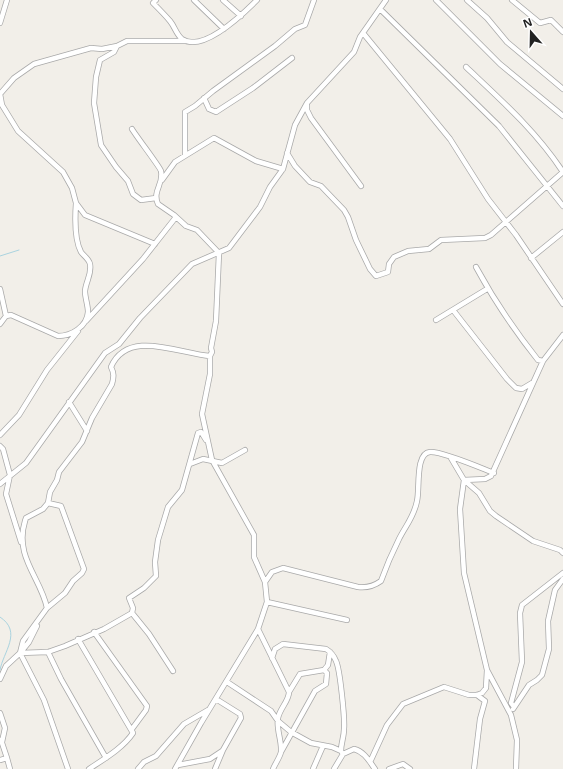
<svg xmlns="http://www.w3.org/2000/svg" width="563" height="769" font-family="'Noto Sans',sans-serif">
<rect width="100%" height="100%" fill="#f2efe9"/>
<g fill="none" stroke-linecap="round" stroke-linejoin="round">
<path stroke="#aad3df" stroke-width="1" d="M0,256L19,250
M0,617C23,632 3,652 0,670"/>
<g stroke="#a9a9a9" stroke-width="6">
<path id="minor" d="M156,0L153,3C159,9 165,15 170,21C175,27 176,34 182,39C203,53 243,14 257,0
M194,0L224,29
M223,0L241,16
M436,0L500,64L563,116
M467,0L487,18L507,42L563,89
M512,0L540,23L551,20L563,32
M380,9L499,126L563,206
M0,23L7,0
M363,33L450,139L488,199L516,235L563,304
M117,46L102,49L91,48L34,64L14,78L0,94L2,105L18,131L63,172L72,188L76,203L85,215L155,244
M204,98L209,109L216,112L253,88L292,58
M307,105V110L311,118L361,186
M132,129C136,136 160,167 161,171C164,184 152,191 158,204L174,215L186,226L197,230L219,253L216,321L211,348L212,352L210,356V374L202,414L212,460L254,535V557L265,582L267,602L258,629L289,692C289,701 280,708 278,718C276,729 282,741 281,752C280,757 275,764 273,769
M287,153L295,166L310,182L321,186L344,210L348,217L356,240L370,269L376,276L388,272L389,264L394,257L408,251L429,249L441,240L485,238L491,235L563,172C536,131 501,100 466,67
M185,155V112L195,106L213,91L275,46L295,29L305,25L314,0
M162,180L175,162L214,138L256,161L283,169L295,125L307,103L354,52L360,37L386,0
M156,198L141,200L133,194L128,181L116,167L101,145L94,103L96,77L100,60L114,52L117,46L127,41H186
M531,258L563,232
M476,267C494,300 514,330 538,360L543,361
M0,289L6,316
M453,310L507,379L516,388L522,389L532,383
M436,320L487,289
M86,321L143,259L176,217
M0,324L6,316L11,315L58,336C71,336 87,327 88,312C88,305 85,298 85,291C86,281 92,274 90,264C89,259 84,256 81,252C74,239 75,217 76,203
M69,402L87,431
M0,435L19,415L47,370L78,331
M0,446L3,449L10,475L6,494L21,542
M451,458L464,480L485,479L491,476L543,361L563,335
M190,464L203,459L222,463L245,450
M0,484L26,463L105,353L119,344L140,318L192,264L229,248L260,207L270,187L283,169
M265,582L272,572L283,568L358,587C366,588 374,586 381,581C386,567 392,553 399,539C406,525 414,517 417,501C420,489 415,453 430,452C442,451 481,468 494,473
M267,602L347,620
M47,608L65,593L73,581L82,573L84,569L61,506L48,503
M94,632L147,706L146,710L132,729
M78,639L133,733C123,748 104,759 89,769
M48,652L61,679L106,758
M20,653L29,642L37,626
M272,658L275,649L283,644L326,649C331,652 334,656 336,661C340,669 345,719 344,729C344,737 341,743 341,751
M173,671L149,634L132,613L133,608L129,598L144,588L156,576L155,562L158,540L168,507L182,490L198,433L201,432L206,440
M0,679L6,666L20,653L48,652L65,646L104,629L132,613
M227,682L271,711L278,721L291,732L311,743L332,747L341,751L343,754L334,769
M289,692L300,674L324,670L328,665L330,652
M514,707L511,703L522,662L520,613L522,605L563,573
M513,709L529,685L537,680L542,675L549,649L548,621L555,590L563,579
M0,713L5,728L2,742
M1,740L7,758
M281,752L315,691L326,684L327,673L324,670
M343,754L354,749C365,752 369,761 375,769
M0,760L7,758L10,769
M371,760L387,725L403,704L444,687L469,695H477L482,693L486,688L487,670
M178,765L210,759L222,751
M68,769L44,700L20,653L23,641L47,608C41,578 14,557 25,521L26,518L43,509L48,503L50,492L57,480L59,472L82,442L92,418L112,384C114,377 114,373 111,367C128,328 180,354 210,356
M138,769L144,762L156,756L184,724L208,710
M175,769L201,723L258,629
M215,769L223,750L241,718L240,714L216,699
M313,769L323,746
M389,769L403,764L410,769
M474,769L480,719L485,701L477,695
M516,769L517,740L511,715L487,670L464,573L460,509L464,480L479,493L490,511L496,516L533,541L560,550L563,553"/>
</g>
<use href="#minor" stroke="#fff" stroke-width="4.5"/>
</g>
<g transform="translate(531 32) rotate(340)" stroke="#ffffff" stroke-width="3" paint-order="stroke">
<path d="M0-3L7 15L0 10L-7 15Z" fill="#222222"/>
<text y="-6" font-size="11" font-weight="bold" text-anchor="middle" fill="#222222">N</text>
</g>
</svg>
